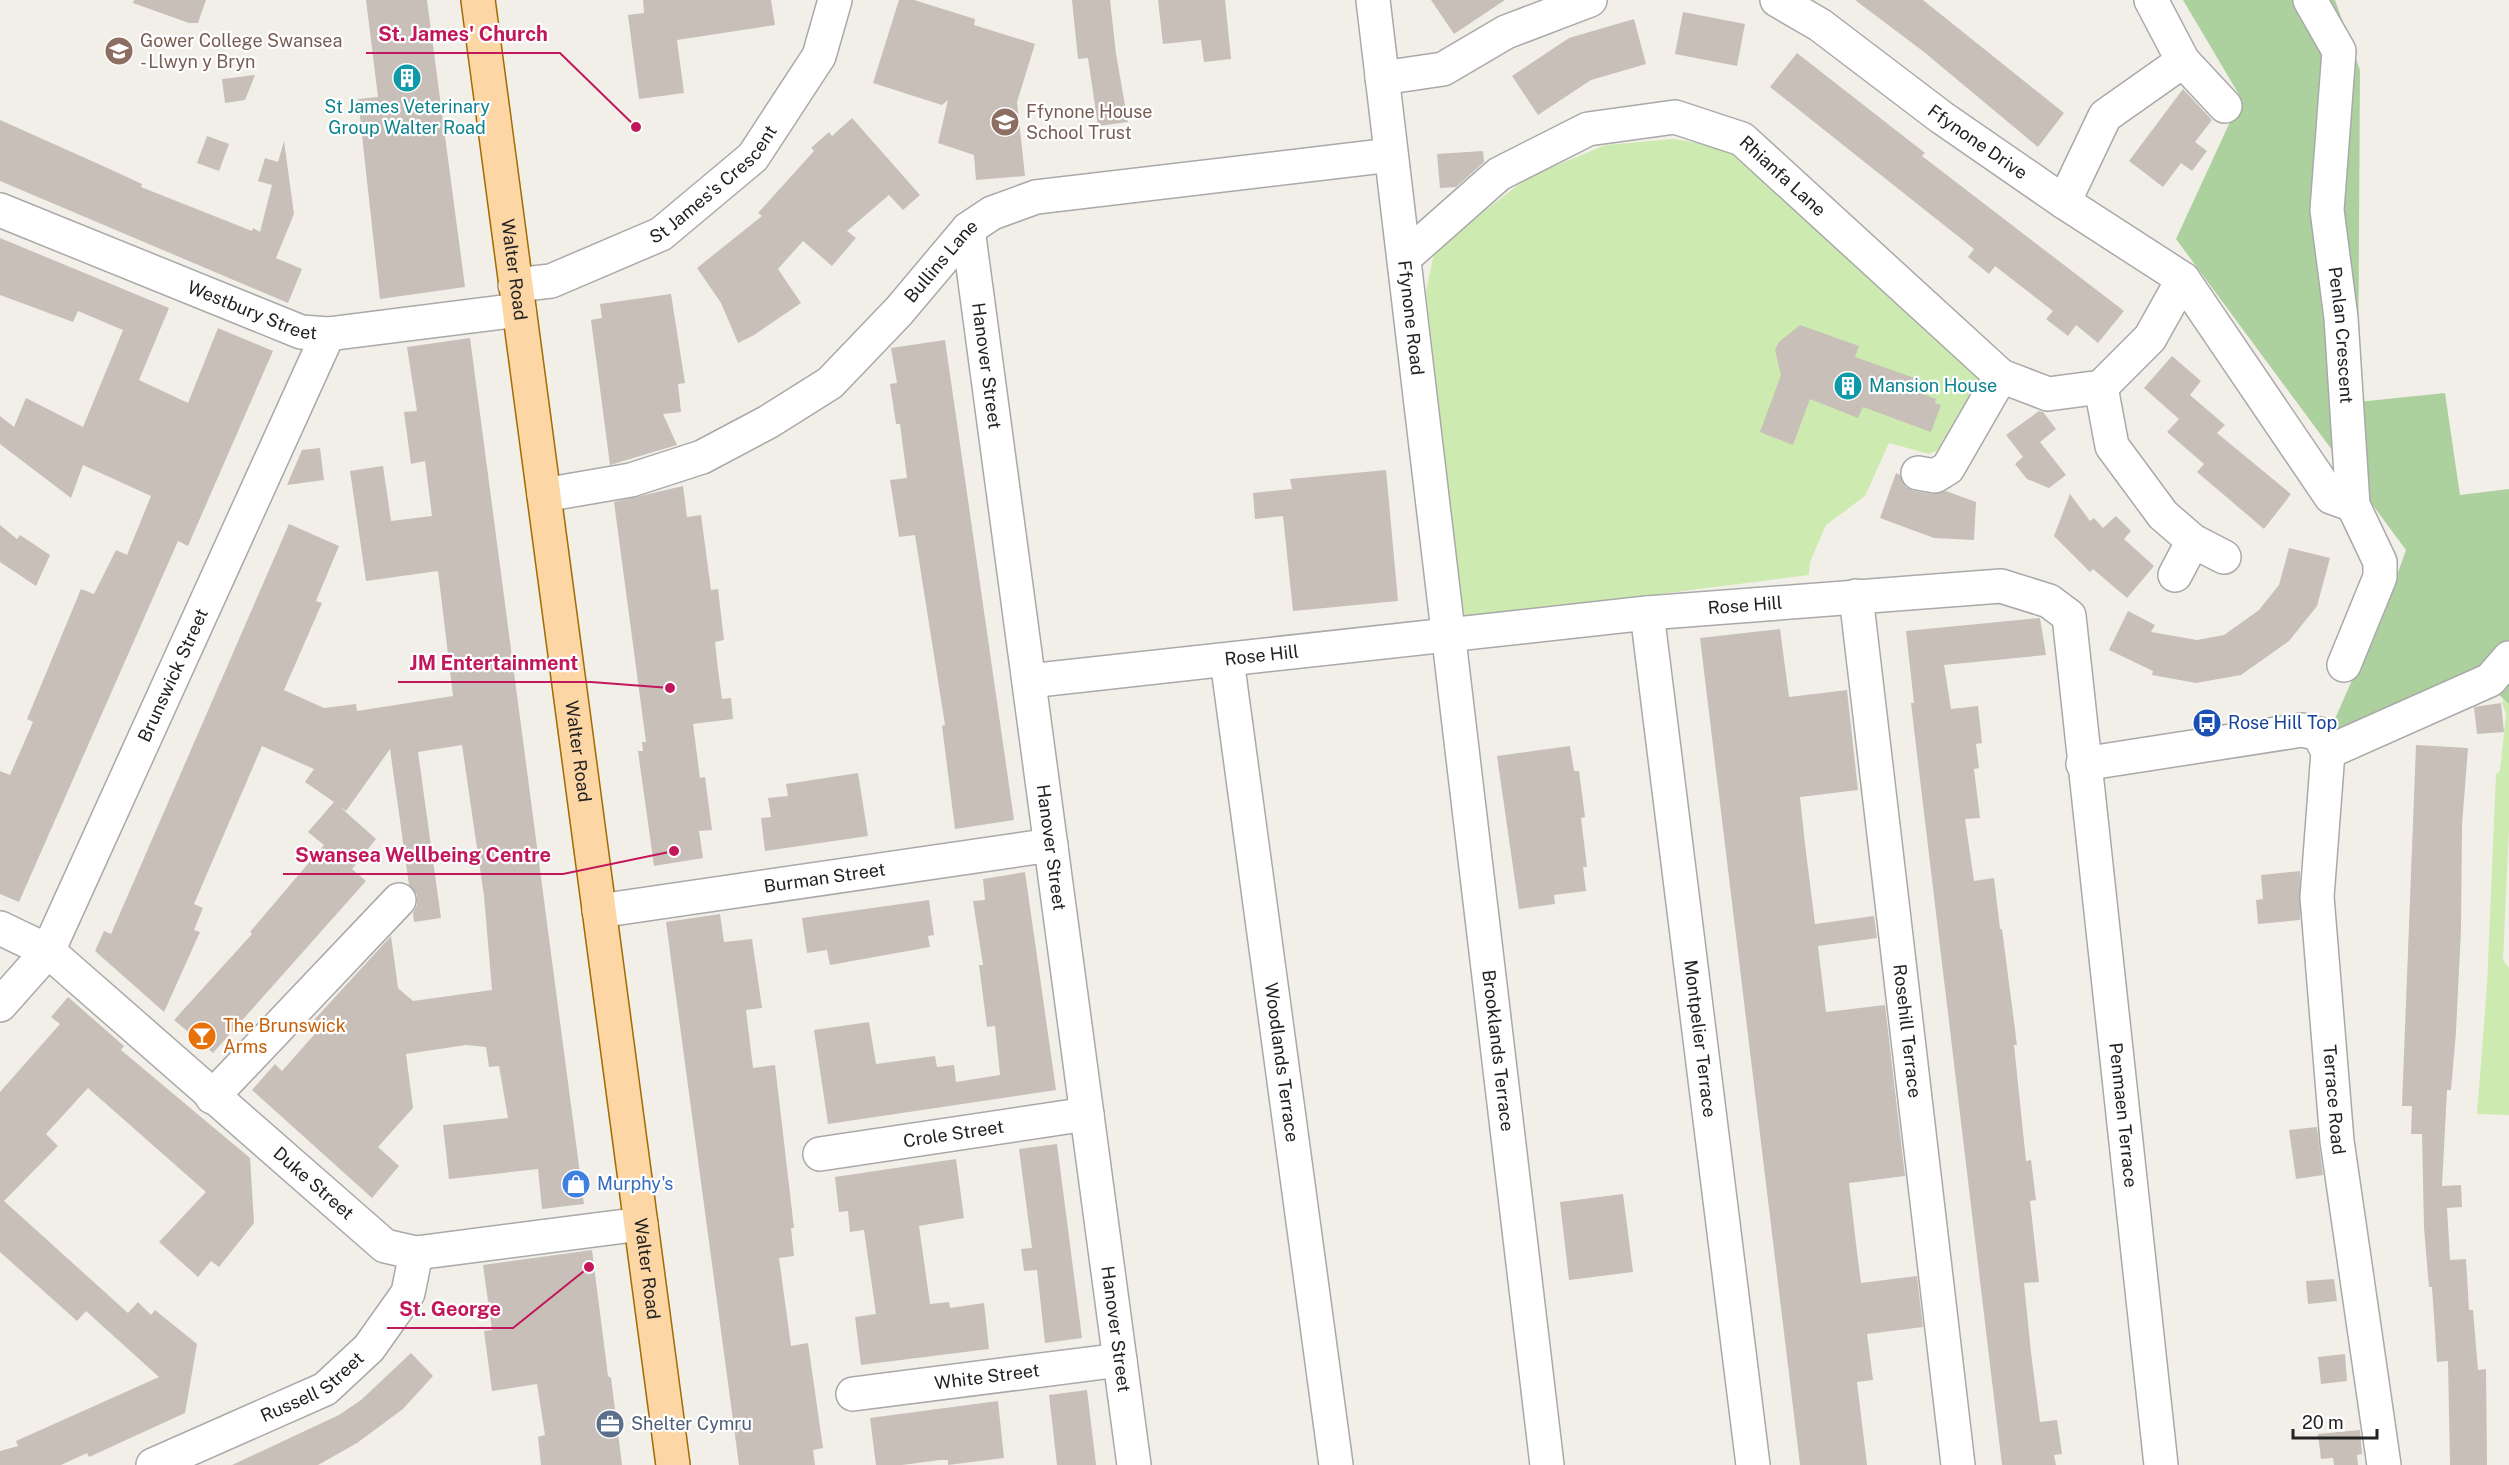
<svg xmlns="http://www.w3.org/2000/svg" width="2509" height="1465" font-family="'Public Sans',sans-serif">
<rect width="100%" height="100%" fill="#f2efe9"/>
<path fill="#cdebb0" d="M1673,139L1717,146L1759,169L1866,267L1980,380L1947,446L1929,454L1889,443L1865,496L1826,525L1810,562L1809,575L1463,619L1426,291L1435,249L1530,176L1606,145Z
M2503,699L2509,704V829L2503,960L2509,968V1115L2477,1114L2487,985L2496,774L2500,771L2506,714L2502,703Z"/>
<path fill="#add19e" d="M2183,0H2335L2360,70L2358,402L2445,393L2460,495L2509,489V704L2474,672L2339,737L2334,721L2391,592L2406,550L2176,239L2241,98Z"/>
<path fill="#c7bfb8" d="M134,0H206L198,23H189L133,3Z
M366,0H427L465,287L380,299L358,99L378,97Z
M643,0H771L775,25L677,40L684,93L639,99L628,15L644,13Z
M899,0H914L975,19L974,25L1035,44L1017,102L1025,176L976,180L974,155L938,143L948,100L942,105L873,83Z
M1072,0H1110L1116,54L1128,122L1098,126L1088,58L1078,59Z
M1158,0H1225L1231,59L1204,62L1201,40L1163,44Z
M1431,0H1505L1454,34Z
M1855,0H1923L2064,113L2038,147L1924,52Z
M1683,12L1745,24L1737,66L1675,54Z
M1634,19L1646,64L1591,80L1538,115L1512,76L1569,38Z
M1797,53L1925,153L1922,156L2124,311L2098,343L2076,325L2068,336L2046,319L2053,311L1995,266L1989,274L1968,257L1974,249L1770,87Z
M255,75L245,100L225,103L222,79Z
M2183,89L2212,120L2195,142L2207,151L2192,171L2181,163L2163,187L2129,161Z
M852,118L920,195L903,210L889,195L847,231L856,238L832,266L803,241L778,269L801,303L754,335L738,343L721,303L697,268L762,216L758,213L814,151L811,148L829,132L832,136Z
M0,120L103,166L142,184L141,187L252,231L253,228L260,232L272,185L258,181L265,158L278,162L284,141L294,214L276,258L302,269L288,303L0,181Z
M207,136L229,144L219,171L197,163Z
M1483,151L1484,162L1456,187L1440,188L1437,154Z
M0,238L169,308L139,380L188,403L218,328L273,351L188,546L178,541L19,902L0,894V771L10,775L23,745L33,722L27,719L81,589L94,594L116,550L127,555L151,496L83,465L71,498L0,444V416L14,427L26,398L83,427L123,330L78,311L73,322L0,295Z
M671,294L685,383L678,384L681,412L663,414L677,445L610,465L591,320L602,318L600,304Z
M1800,325L1859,346L1855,357L1920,380L1916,391L1936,399L1935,403L1941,405L1931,432L1863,407L1858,418L1810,399L1793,445L1760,432L1781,375L1775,350L1779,342Z
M470,338L584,1204L542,1209L538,1169L449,1179L443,1125L508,1118L499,1066L489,1067L486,1047L466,1045L406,1054L413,1108L378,1147L399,1166L372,1198L252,1090L275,1064L282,1071L321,1027L314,1020L391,936L398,988L413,1001L492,990L484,896L462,745L418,752L441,918L414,922L413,913L417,905V895L409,885L390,749L346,811L340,807L376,839L352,869L366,881L213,1053L174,1020L252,934L250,932L324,845L308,832L334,802L305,782L314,769L262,746L194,904L203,908L194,930L200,932L164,1012L95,951L104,931L111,934L289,524L339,546L316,601L322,603L284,690L324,708L356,704L357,711L453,696L438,571L366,581L350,471L383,466L391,521L432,516L425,461L411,464L404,412L417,411L407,347Z
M945,340L1014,820L955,829L942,726L945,725L915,535L899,537L890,480L907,478L900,424H896L890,384L897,383L891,348Z
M2172,356L2201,381L2190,395L2225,425L2217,433L2291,494L2264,529L2197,472L2204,464L2167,432L2179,419L2144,388Z
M2039,411L2043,412L2056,429L2040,442L2066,475L2049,488L2027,479L2015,464L2023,457L2006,435Z
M320,448L324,480L287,485L302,450Z
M1386,470L1398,601L1293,611L1283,516L1255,519L1253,493L1292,489L1290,479Z
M1896,473L1900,475L1906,487L1914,491L1933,494L1946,491L1976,502L1974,540L1934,538L1880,518Z
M683,486L687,517L701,515L711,590L718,589L724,640L715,642L718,670L722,699L731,698L733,719L693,724L700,778L705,777L712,830L699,831L703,858L654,866L638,751H643L642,742H646L614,502Z
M2070,494L2090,521L2094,518L2103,528L2116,516L2131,531L2124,539L2154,566L2127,598L2093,569L2090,572L2054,536Z
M0,525L17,539L20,535L50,555L36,586L0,562Z
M2289,548L2330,558L2317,606L2289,641L2241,675L2196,683L2152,675L2153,671L2109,650L2128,611L2155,625L2151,632L2197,640L2224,635L2259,610L2279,585Z
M2040,618L2046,655L1944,665L1951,709L1978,706L1982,743L1976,744L1979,768L1974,769L1980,818L1965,819L1974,881L1994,878L2000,929H2002L2017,1045H2014L2026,1161L2031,1160L2036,1200L2030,1201L2039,1282L2024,1283L2031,1353L2040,1422L2057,1420L2062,1454L2054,1455L2056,1465H2002L1914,729L1911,703H1914L1906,631Z
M1780,629L1789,697L1847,690L1858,790L1800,797L1805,844L1815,924L1874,916L1877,938L1818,946L1826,1012L1885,1005L1905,1176L1849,1183L1856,1244L1861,1283L1917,1276L1923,1327L1867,1334L1873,1380L1857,1382L1867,1465H1800L1700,638Z
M2501,703L2504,732L2477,734L2474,707Z
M2416,745L2468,748L2462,825L2461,929L2456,1032L2451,1090H2447L2442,1186L2461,1185L2462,1207L2447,1208L2450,1260L2466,1259L2469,1310H2473L2478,1370L2486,1369L2487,1465H2450L2448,1361L2437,1362L2432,1287H2429L2424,1228L2422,1134H2411L2412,1106H2402Z
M1570,746L1574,771H1579L1585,817L1581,818L1587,867H1583L1586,891L1554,895L1555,904L1519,909L1497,756Z
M858,773L868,836L765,851L761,818L771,817L768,798L788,796L786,784Z
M2300,871V920L2258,924L2256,900L2263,899L2261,875Z
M1025,872L1056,1090L828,1124L814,1030L869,1022L876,1064L935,1056L937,1067L954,1065L956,1082L1000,1075L995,1026L987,1027L979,965H983L973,901L985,900L983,879Z
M929,900L934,935L928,936L930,947L830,965L827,950L807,953L802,918Z
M720,914L724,942L752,939L762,1008L746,1010L753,1068L775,1065L794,1228H791L794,1256L779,1258L791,1346L808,1343L823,1448L813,1450L815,1465H739L666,922Z
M68,997L124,1046L121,1050L250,1158L254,1223L219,1267L211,1261L198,1277L159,1242L206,1192L88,1088L46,1134L58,1146L4,1201L128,1313L138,1302L151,1315L155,1310L197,1344L185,1413L89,1457L87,1453L61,1465H0V1451L18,1446L16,1441L159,1377L86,1311L77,1321L0,1252V1092L60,1024L51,1017Z
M2317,1127L2323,1175L2296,1179L2289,1130Z
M1057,1144L1082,1338L1045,1343L1037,1270L1024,1271L1021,1249L1032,1248L1019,1149Z
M956,1159L964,1218L919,1226L930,1304L949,1302L950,1308L984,1303L989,1349L861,1365L855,1317L876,1314L864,1230L850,1232L848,1211L839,1212L835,1177Z
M1623,1194L1633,1272L1569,1280L1560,1202Z
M592,1250L608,1376L611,1378L622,1465H541L538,1437L545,1435L537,1384L492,1391L484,1331L492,1330L483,1265Z
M2334,1279L2337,1301L2308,1304L2306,1281Z
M411,1353L433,1376L403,1409L357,1443L318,1465H232L339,1415L361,1400Z
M2345,1354L2347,1381L2321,1384L2318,1357Z
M1087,1390L1096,1465H1057L1049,1395Z
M998,1401L1004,1458L948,1465V1460H940L902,1465H876L870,1418Z
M2360,1430L2362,1454L2357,1455L2358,1465H2334L2333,1458L2321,1459L2318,1434Z"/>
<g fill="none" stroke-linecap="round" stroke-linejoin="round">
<g stroke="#a9a9a9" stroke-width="36">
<g id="minor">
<path id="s1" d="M1373,0L1547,1465"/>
<path id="s2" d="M1777,0L1820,25L1941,117L2064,202L2183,279L2331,497L2353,505"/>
<path d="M2151,0L2183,61L2225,106"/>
<path id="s3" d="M2310,0L2339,51L2327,210L2341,318L2353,505L2380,562V577L2344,665"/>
<path d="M1382,78L1443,69L1506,32L1590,0"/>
<path d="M2064,202L2105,116L2183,61"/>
<path id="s4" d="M968,229L1134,1465"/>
<path id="s5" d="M1404,258L1499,174L1588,129L1675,117L1742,139L2001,376"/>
<path id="s6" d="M515,285L551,281L661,234L753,157L819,56L835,0"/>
<path d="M2101,387L2112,446L2163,515L2193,541L2224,557"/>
<path d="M1918,473L1935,476L1948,468L2001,376L2048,394L2101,387L2150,338L2183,279"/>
<path id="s7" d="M544,495L631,480L702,457L768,422L830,383L899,311L968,229L992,213L1036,197L1391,155"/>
<path d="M2175,575L2193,541"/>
<path id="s8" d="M1856,596L1958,1465"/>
<path id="s9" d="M1647,613L1753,1465"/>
<path id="s10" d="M1227,660L1336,1465"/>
<path id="s11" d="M1029,681L1647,613L2001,586L2049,601L2069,616L2161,1465"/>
<path d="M2328,752L2490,680L2509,658"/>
<path id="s12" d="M2083,764L2302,730L2319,734L2328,752L2317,897L2337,1141L2384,1465"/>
<path id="s13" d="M599,911L1051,845"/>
<path id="s14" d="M0,928L48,951L385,1246L416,1253L641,1224"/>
<path d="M212,1097L399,900"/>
<path id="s15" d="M820,1154L1087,1114"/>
<path id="s16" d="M853,1394L1120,1360"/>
<path id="s17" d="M153,1465L325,1389L369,1348L408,1293L416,1253"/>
</g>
</g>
<g stroke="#a9a9a9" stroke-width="36">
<g id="tertiary">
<path id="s18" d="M0,210L301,332L328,334L519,310"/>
<path id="s19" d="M0,1005L48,951L328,334"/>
</g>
</g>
<g stroke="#a06b00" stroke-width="36">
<g id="primary">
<path id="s20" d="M478,0L673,1465"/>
</g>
</g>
<use href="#minor" stroke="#fff" stroke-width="33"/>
<use href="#tertiary" stroke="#fff" stroke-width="33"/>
<use href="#primary" stroke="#fcd6a4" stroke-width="33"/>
</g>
<defs>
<g id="university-disc" transform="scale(1.5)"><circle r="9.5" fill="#8d6e63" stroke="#fff"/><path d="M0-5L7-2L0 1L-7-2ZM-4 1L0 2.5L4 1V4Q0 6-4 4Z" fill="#fff"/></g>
<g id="building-disc" transform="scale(1.5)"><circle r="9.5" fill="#0f9aa8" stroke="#fff"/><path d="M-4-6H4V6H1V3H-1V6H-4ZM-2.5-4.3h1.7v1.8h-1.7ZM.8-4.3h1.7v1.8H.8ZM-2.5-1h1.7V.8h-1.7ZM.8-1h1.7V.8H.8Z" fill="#fff"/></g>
<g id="school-disc" transform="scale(1.5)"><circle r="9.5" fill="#8d6e63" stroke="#fff"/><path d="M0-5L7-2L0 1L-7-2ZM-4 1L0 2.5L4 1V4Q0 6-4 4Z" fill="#fff"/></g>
<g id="bus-disc" transform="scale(1.5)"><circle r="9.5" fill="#1a4fb4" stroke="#fff"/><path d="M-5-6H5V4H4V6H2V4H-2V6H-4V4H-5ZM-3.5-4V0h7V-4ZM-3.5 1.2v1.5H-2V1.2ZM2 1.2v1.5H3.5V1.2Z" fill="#fff"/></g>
<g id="bar-disc" transform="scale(1.5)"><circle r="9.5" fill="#e8710a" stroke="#fff"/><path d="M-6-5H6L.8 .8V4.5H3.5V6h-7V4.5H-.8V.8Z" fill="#fff"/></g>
<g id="shop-disc" transform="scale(1.5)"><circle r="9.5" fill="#3f7fe0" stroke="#fff"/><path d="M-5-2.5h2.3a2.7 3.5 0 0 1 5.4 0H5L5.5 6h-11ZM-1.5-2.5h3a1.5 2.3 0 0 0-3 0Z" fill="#fff"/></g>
<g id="office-disc" transform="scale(1.5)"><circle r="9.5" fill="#5c6f8a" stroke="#fff"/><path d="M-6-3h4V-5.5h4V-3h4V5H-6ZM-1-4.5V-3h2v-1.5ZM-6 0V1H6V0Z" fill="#fff"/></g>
</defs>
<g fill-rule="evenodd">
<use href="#university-disc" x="119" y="51"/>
<use href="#building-disc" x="407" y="78"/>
<use href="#school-disc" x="1005" y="122"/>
<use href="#building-disc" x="1848" y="386"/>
<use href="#bus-disc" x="2207" y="723"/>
<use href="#bar-disc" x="202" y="1036"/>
<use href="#shop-disc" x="576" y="1184"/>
<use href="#office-disc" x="610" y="1424"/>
</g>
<g text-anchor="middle" stroke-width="4.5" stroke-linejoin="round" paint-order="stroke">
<g font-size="18" fill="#785e54" stroke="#fff" text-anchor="start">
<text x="140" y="47">Gower College Swansea<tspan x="140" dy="21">- Llwyn y Bryn</tspan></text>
<text x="1026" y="118">Ffynone House<tspan x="1026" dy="21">School Trust</tspan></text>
</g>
<g font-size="18" fill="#0d838f" stroke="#fff">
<text x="407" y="113">St James Veterinary<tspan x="407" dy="21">Group Walter Road</tspan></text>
<text x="1869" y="392" text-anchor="start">Mansion House</text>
</g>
<g font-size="18" fill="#222" stroke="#fff">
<text dy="6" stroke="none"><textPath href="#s2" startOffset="246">Ffynone Drive</textPath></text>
<text dy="6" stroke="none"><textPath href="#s5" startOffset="440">Rhianfa Lane</textPath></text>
<text dy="6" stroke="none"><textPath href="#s6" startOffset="228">St James's Crescent</textPath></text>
<text dy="6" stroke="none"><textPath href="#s7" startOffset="476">Bullins Lane</textPath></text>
<text dy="6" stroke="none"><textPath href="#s20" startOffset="272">Walter Road</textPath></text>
<text dy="6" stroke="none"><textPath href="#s18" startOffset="272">Westbury Street</textPath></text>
<text dy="6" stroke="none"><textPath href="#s1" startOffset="320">Ffynone Road</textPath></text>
<text dy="6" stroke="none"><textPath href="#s3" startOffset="344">Penlan Crescent</textPath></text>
<text dy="6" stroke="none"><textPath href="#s4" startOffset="138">Hanover Street</textPath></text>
<text dy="6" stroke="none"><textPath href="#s11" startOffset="720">Rose Hill</textPath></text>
<text dy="6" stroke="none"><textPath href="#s11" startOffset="234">Rose Hill</textPath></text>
<text dy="6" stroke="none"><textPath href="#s19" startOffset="375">Brunswick Street</textPath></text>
<text dy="6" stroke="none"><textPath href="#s20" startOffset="758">Walter Road</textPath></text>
<text dy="6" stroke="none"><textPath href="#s4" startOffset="624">Hanover Street</textPath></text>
<text dy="6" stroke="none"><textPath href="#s13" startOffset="228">Burman Street</textPath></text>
<text dy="6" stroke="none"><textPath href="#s8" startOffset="438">Rosehill Terrace</textPath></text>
<text dy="6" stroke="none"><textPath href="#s9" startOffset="429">Montpelier Terrace</textPath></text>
<text dy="6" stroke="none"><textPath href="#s1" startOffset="1058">Brooklands Terrace</textPath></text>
<text dy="6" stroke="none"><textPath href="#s10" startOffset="406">Woodlands Terrace</textPath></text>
<text dy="6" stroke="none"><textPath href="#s12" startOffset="608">Terrace Road</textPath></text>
<text dy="6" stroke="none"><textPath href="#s11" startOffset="1554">Penmaen Terrace</textPath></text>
<text dy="6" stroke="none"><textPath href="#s15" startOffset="135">Crole Street</textPath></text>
<text dy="6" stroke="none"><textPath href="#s14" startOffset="406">Duke Street</textPath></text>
<text dy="6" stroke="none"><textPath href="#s20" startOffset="1280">Walter Road</textPath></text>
<text dy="6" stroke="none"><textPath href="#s4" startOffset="1110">Hanover Street</textPath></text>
<text dy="6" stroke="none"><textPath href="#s16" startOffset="135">White Street</textPath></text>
<text dy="6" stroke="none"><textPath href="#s17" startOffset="178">Russell Street</textPath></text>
</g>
<g font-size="18" fill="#164399" stroke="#fff" text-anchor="start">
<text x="2228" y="729">Rose Hill Top</text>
</g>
<g font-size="18" fill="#c56008" stroke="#fff" text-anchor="start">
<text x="223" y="1032">The Brunswick<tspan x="223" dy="21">Arms</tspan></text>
</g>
<g font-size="18" fill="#366cbe" stroke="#fff" text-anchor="start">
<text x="597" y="1190">Murphy's</text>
</g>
<g font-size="18" fill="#4e5e75" stroke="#fff" text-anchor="start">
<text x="631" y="1430">Shelter Cymru</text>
</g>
</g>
<path fill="none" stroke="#c2185b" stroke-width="2" d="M636 127L560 53H366M670 688L591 682H398M674 851L563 874H283M589 1267L513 1328H387"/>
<g fill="#c2185b" stroke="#fff" stroke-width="2">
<circle cx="636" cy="127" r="6"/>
<circle cx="670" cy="688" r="6"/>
<circle cx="674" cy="851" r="6"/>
<circle cx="589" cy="1267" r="6"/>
</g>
<g font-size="20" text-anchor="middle" font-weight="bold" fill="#c2185b" stroke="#fff" stroke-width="4.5" stroke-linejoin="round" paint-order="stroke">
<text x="463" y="41">St. James' Church</text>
<text x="494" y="670">JM Entertainment</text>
<text x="423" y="862">Swansea Wellbeing Centre</text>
<text x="450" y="1316">St. George</text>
</g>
<path d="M2293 1429v9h84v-9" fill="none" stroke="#222222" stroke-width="3"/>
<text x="2302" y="1429" font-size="18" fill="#222222" stroke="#ffffff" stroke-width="4.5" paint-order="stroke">20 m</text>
</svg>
